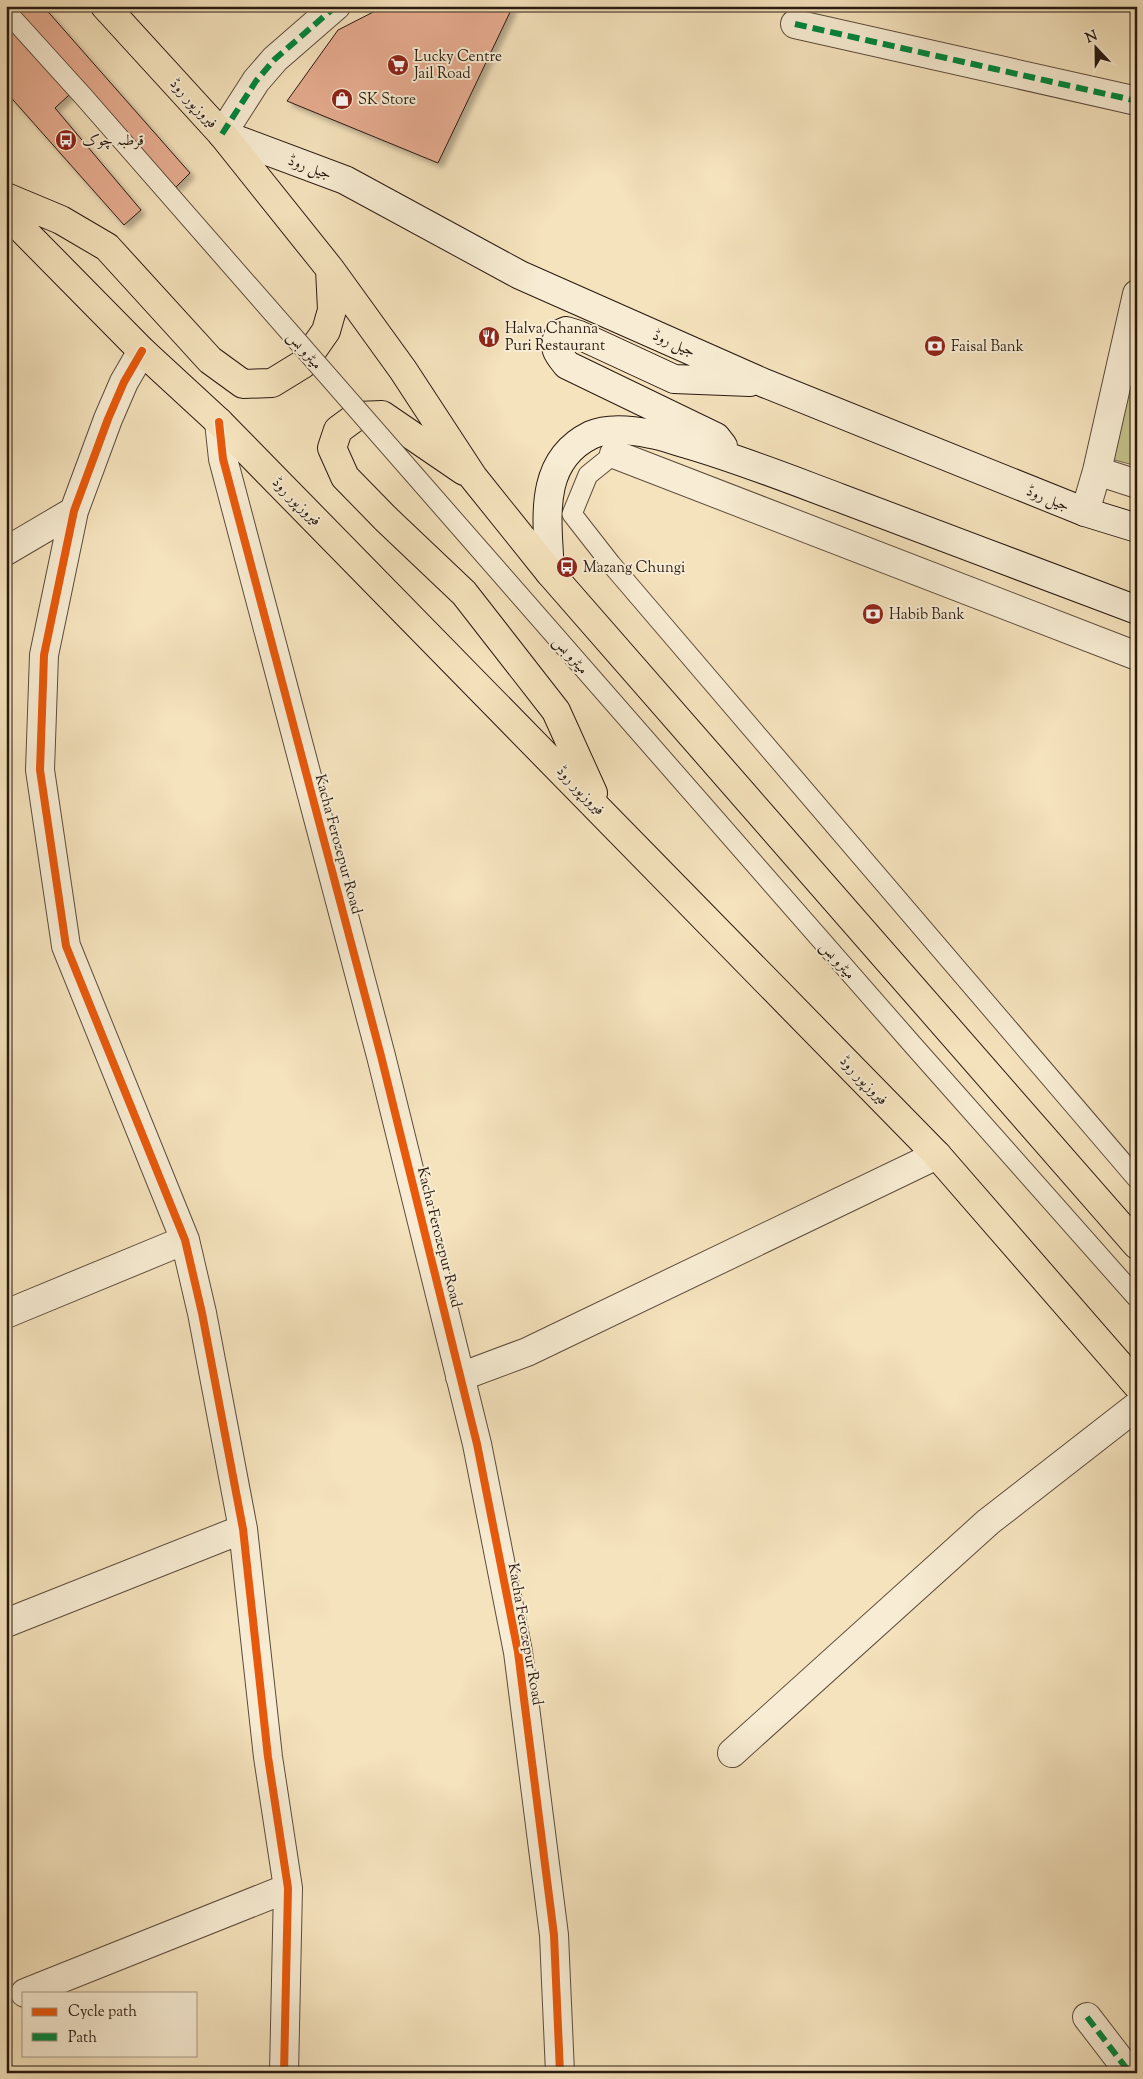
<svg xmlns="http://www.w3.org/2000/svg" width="1143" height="2079" font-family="'Sorts Mill Goudy',Amiri,serif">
<defs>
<filter id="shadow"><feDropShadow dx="4.5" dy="4.5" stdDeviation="2.5" flood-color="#0004"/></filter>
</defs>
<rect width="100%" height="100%" fill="#f5e3bd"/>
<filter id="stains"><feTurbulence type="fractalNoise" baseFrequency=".004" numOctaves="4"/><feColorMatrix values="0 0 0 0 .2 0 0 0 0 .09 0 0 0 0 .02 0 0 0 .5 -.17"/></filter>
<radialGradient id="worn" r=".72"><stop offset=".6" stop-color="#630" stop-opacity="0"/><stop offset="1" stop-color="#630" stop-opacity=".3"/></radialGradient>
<path fill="#c4c18c" stroke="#776e4e" d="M1137,337V466L1111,459Z"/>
<path fill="#e6ac90" stroke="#2a1a11" filter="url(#shadow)" d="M6,6H43L190,173L175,188L81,84L55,108L141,210L124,225L6,92Z
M385,6H513L438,163L287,101L338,30Z"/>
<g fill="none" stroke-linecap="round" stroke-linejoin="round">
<g stroke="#5d4c3c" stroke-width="21">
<path id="service" d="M614,454L588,475L572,514L611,564L1137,1179"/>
</g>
<g stroke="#5d4c3c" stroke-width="30">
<path id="minor" d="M795,24L1137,101
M222,134L256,81L275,59L336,6
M142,351L124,382L108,419L74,511L44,655L40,770L66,946L185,1240L202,1313L243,1529L268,1757L288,1888L284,2073
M219,422L223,459L381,1056L477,1444L518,1652L554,1935L560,2073
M614,454L1137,656
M1097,471L1137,484
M1085,512L1097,471L1137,294
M6,551L74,511
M6,1314L185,1240
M460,1377L527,1352L937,1155
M6,1623L243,1529
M732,1753L988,1522L1137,1406
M25,1993L288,1888
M1087,2017L1130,2073"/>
</g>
<g stroke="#2a1a11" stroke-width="30">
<path id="secondary" d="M222,134L345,180L520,275L764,383L1085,512L1137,528
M723,446L716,437L567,365C558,354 552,348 559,334L566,331L579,335L674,379L750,382
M550,573C548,523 536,462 591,435C609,427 632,430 651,434C663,436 675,441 687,444C739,459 789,479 840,498C939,535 1038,573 1137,610"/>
</g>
<g stroke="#2a1a11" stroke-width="30">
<path id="primary" d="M105,6L222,134L330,269L403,370L473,477L550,573L1137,1245
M6,197L61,220L107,247L210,360L243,384L272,383L303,364L326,331L332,310L330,269
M6,213L142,351L219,422L937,1155L1137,1385
M464,471L382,415L357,416L338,430L332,448L345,477L385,518L464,593L556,711L593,793"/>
</g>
<use href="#service" stroke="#f8edd4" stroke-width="19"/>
<use href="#minor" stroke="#f8edd4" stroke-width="28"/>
<use href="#secondary" stroke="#f8edd4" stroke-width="28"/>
<use href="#primary" stroke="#f5e3bd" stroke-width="28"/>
<g stroke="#5d4c3c" stroke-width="21" stroke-linecap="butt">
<path id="service-bridge" d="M6,11L83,96L912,1044L1137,1298"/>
</g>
<use href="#service-bridge" stroke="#f8edd4" stroke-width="19"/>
<path stroke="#00873e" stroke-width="6" stroke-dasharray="12 6" stroke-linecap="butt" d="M795,24L1137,101
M222,134L256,81L275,59L336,6
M1087,2017L1130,2073"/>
<g stroke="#f8edd4" stroke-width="11">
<path id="cycleway" d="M142,351L124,382L108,419L74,511L44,655L40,770L66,946L185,1240L202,1313L243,1529L268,1757L288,1888L284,2073
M219,422L223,459L381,1056L477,1444L518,1652L554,1935L560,2073"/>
</g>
<use href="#cycleway" stroke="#e8590c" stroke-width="8"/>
</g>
<defs>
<g id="supermarket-disc" transform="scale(1.125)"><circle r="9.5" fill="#8f2418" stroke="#f8edd4"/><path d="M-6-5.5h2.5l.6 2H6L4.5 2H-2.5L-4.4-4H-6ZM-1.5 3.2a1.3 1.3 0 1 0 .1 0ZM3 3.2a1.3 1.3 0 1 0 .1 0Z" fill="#fff"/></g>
<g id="shop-disc" transform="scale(1.125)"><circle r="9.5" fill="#8f2418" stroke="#f8edd4"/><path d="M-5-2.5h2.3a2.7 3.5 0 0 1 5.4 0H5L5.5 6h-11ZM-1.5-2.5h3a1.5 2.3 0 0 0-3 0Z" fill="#fff"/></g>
<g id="bus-disc" transform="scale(1.125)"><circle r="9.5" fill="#8f2418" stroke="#f8edd4"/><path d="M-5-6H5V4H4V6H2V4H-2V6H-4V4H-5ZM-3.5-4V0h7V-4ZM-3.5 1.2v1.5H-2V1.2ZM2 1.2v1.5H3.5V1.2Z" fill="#fff"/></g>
<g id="restaurant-disc" transform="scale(1.125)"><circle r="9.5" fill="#8f2418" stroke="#f8edd4"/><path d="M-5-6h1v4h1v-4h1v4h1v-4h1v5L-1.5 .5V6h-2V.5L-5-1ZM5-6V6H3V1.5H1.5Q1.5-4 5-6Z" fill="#fff"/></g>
<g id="bank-disc" transform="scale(1.125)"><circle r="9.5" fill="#8f2418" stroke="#f8edd4"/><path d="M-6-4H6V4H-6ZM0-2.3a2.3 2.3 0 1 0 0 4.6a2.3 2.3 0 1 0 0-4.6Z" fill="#fff"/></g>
</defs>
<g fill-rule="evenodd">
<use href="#supermarket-disc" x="398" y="65"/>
<use href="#shop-disc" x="342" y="99"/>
<use href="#bus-disc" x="66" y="140"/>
<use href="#restaurant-disc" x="489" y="337"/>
<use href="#bank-disc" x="935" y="346"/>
<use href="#bus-disc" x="567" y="567"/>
<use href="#bank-disc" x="873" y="614"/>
</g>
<g text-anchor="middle" stroke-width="4" stroke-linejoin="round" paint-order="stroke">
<g font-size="15" fill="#2a1a11" stroke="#f8edd4" text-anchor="start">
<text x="414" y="61">Lucky Centre<tspan x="414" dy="17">Jail Road</tspan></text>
<text x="358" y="104">SK Store</text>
<text x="82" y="145">قرطبہ چوک</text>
<text x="505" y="333">Halva Channa<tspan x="505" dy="17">Puri Restaurant</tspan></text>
<text x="951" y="351">Faisal Bank</text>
<text x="583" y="572">Mazang Chungi</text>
<text x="889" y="619">Habib Bank</text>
</g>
<g font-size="15" fill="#2a1a11" stroke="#f8edd4">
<text transform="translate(194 103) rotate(47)" y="5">فیروزپور روڈ</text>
<text transform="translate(310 167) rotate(20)" y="5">جیل روڈ</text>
<text transform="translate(674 343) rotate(24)" y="5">جیل روڈ</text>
<text transform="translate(305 350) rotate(49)" y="5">میٹرو بس</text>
<text transform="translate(1048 498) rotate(22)" y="5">جیل روڈ</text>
<text transform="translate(297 501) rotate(45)" y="5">فیروزپور روڈ</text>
<text transform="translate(571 655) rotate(49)" y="5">میٹرو بس</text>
<text transform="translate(581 790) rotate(46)" y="5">فیروزپور روڈ</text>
<text transform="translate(339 844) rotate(75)" y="5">Kacha Ferozepur Road</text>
<text transform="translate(838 960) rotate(49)" y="5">میٹرو بس</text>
<text transform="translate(864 1080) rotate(46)" y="5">فیروزپور روڈ</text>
<text transform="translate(440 1237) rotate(76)" y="5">Kacha Ferozepur Road</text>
<text transform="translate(526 1634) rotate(80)" y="5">Kacha Ferozepur Road</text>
</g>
</g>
<rect width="1143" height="2079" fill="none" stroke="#f5e3bd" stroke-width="25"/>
<rect x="8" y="8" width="1128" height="2064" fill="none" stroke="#2a1a11" stroke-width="2.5"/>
<rect x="12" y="12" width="1118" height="2054" fill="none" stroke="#2a1a11"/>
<rect x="22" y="1992" width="175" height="65" fill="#f8edd4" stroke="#a69986"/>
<rect x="32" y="2008" width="25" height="8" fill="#e8590c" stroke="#a69986"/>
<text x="68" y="2016" font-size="15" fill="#2a1a11">Cycle path</text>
<rect x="32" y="2033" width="25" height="8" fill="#00873e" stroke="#a69986"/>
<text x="68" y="2042" font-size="15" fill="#2a1a11">Path</text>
<g transform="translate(1096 48) rotate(338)" stroke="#f8edd4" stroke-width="4" paint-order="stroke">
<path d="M0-4L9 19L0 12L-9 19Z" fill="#2a1a11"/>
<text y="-8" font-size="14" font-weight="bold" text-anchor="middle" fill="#2a1a11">N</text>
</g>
<rect width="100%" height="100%" filter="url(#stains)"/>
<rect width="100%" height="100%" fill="url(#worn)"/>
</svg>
